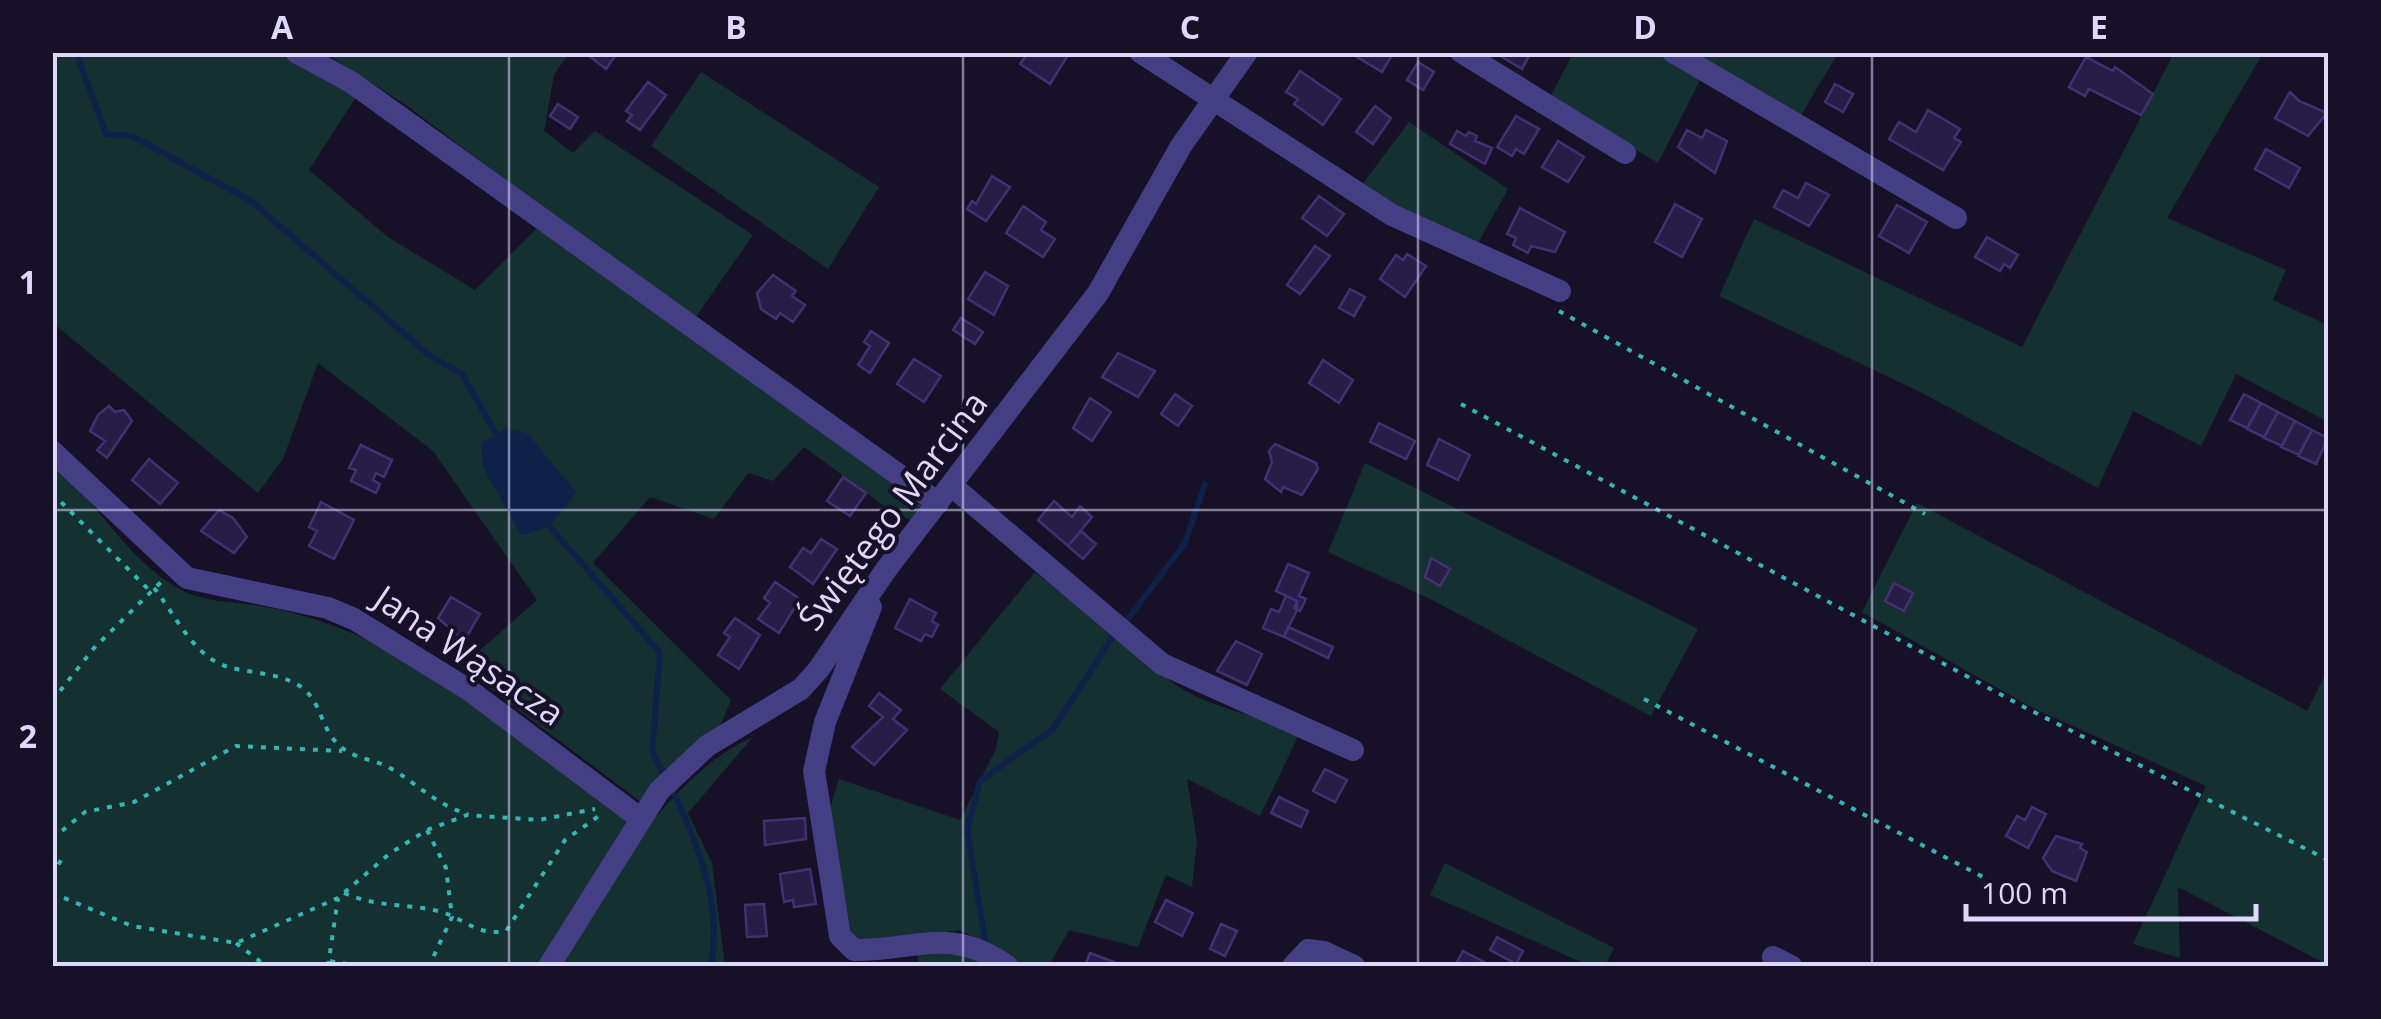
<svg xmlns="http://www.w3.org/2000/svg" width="2381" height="1019" font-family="'Open Sans',sans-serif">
<rect width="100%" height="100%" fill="#161127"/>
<path fill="#143031" d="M52,53H278L356,97L309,170L388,237L475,290L539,226L927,500L911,520L895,514L804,447L773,481L748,473L714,519L650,497L593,563L731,700L720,727L641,802L461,667L537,600L433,451L318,363L283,459L258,493L53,323L52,105L57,100Z
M325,53H569L554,75L544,131L573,153L595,131L753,235L693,321L406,105Z
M1573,53H1656L1701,78L1658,163L1549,99Z
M1689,53H1838L1800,117Z
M2174,53H2263L2167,218L2286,270L2273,300L2328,325V422L2236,374L2201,446L2133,411L2098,488L1922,393L1719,296L1754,219L2022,347Z
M701,72L879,187L828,269L651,146Z
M1409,122L1508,189L1475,249L1361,186Z
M52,463C97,501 123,554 174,586C203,603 229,601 261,606C302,613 347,629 383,647C476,695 559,770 642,832C677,794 706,758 753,737L688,813L712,863L725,966H53Z
M1365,463L1698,629L1651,716L1430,599L1328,552Z
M1917,503L2307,711L2328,669V965L2178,887L2180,958L2133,944L2206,786L2035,709L1862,612Z
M1035,572L1153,665C1188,705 1251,714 1301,730L1260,816L1187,779L1197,841L1192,887L1166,875L1138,947L1069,930L1049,966H919L917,953L975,937L959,930L865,944L852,938L829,811L839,779L960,820L996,749L999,732L940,689Z
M1445,863L1614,948L1605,966H1590L1430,895Z"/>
<path fill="#0f2148" d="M507,428L528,434L576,492C562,514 548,532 521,535L483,467L481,443Z"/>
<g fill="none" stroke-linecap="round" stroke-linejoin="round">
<path stroke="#0f2148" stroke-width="6" d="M76,52L106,134L132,136L251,201L429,355L462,374L500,441
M546,522L660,653L652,751L665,777
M1124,624L1185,543L1205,484
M672,789C698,844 723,906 711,966
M986,946L967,830L980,781L1053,729L1115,633"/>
</g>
<path fill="#281d47" stroke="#413072" stroke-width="2.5" d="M584,52H618L606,69Z
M1070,52L1050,84L1020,64L1025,57L1021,52Z
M1360,52H1394L1382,72L1357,57Z
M1494,52H1531L1522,69Z
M2086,57L2113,71L2115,67L2153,94L2141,115L2089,89L2085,96L2069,87Z
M1418,62L1434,72L1423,90L1407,80Z
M1300,71L1341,99L1323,125L1294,104L1298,99L1286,92Z
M648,82L666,95L640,130L627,121L632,115L626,111Z
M1835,84L1853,94L1843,112L1825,102Z
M2290,92L2299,101L2327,113L2308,136L2275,118Z
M558,104L578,117L570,129L550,116Z
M1375,106L1391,118L1373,144L1356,132Z
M1928,110L1960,129L1954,138L1961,142L1943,170L1889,139L1899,122L1916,132Z
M1516,116L1539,129L1524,154L1516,149L1512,156L1497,147Z
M1687,130L1702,138L1706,130L1727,141L1715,173L1678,147Z
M1457,131L1466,136L1469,132L1477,136L1475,141L1492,148L1485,164L1450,144Z
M1558,141L1584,157L1568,182L1542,167Z
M2266,149L2300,168L2289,188L2255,169Z
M992,176L1010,187L986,221L967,209L972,201L976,204Z
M1806,183L1829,195L1809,226L1774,207L1783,190L1798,198Z
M1319,196L1344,214L1327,236L1302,218Z
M1675,204L1702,219L1682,257L1655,242Z
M1897,205L1927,222L1909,253L1879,236Z
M1023,206L1046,222L1041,230L1055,239L1043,257L1006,233Z
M1520,208L1565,232L1555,252L1531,246L1528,253L1513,245L1516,238L1507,234Z
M1987,237L2018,255L2010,268L2004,264L2000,271L1975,257Z
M1315,246L1330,256L1300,294L1287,285Z
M1407,254L1426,266L1405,297L1380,279L1396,255L1403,260Z
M985,272L1008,286L994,315L968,299Z
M773,275L796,291L792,296L805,305L793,322L780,313L776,319L761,309L757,293Z
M1350,289L1365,297L1354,316L1339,308Z
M961,318L983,332L975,344L953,330Z
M871,331L889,343L870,373L858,365L870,346L864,342Z
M1118,353L1155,371L1138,397L1102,377Z
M914,359L941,376L924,402L897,384Z
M1323,360L1353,380L1339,403L1309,383Z
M1175,394L1192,406L1178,426L1161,414Z
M2244,394L2261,403L2247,428L2230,420Z
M1090,398L1111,412L1092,441L1073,428Z
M2261,403L2278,412L2264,437L2247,429Z
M109,406L115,412L124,410L132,421L107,458L97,450L105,441L90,431L98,415Z
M2278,412L2295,421L2282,446L2264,438Z
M2295,421L2312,430L2299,455L2281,447Z
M1379,423L1415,441L1406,459L1370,442Z
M2312,430L2328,438L2316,464L2298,456Z
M1439,439L1470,455L1458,480L1427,465Z
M1275,444L1316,463L1318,469L1302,495L1283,487L1281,492L1265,479L1272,462L1269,451Z
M361,445L392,460L384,477L376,473L373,480L380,484L376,493L351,481L356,470L349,468Z
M149,459L178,483L160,504L132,480Z
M843,477L866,493L850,516L827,501Z
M1054,501L1072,517L1080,506L1092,517L1068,546L1038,520Z
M321,502L354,520L334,559L309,546L317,531L309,527Z
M219,510L233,518L247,537L234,553L201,531Z
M1081,531L1096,544L1083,559L1068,546Z
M821,539L837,549L813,584L790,567L803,548L811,553Z
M1431,558L1450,569L1440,586L1425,577Z
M1288,564L1309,573L1299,596L1306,599L1300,611L1294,608L1297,601L1276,591Z
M775,582L800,599L779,633L758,619L770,603L764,598Z
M1894,583L1913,593L1904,611L1885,601Z
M1286,596L1297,601V610L1284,637L1263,628L1271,609L1279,612Z
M451,597L480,614L464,641L438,618Z
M910,599L936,613L932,621L938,625L932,637L925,634L921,641L895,628Z
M735,618L760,635L739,669L718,655L730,637L724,633Z
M1288,627L1333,647L1328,658L1284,637Z
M1236,641L1262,654L1247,685L1217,671Z
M879,693L901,710L893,719L907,730L874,765L852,747L883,717L869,706Z
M1325,769L1347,780L1335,802L1313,791Z
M1279,797L1308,811L1301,827L1271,813Z
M2032,807L2046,814L2028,848L2006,836L2017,816L2025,820Z
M805,818L806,839L765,845L764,821Z
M2056,836L2082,844L2080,848L2087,852L2076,881L2052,871L2043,858Z
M810,869L816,904L794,907L793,900L784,902L780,874Z
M1166,900L1193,913L1182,936L1155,922Z
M764,904L767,936L747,937L745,905Z
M1221,924L1237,931L1225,956L1210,949Z
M1497,937L1523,951L1516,964L1490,950Z
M1463,951L1486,963L1484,966H1455Z
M1090,953L1119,964L1118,966H1085Z"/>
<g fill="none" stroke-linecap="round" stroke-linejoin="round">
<path stroke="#35b5b4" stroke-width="4" stroke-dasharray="5 8" stroke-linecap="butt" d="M1559,311L1925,514
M1461,404L2024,707L2328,860
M52,493L150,591
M154,588C175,614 192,654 225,666C250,674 284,672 305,690C319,703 321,721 331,736C348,760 367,756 390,768C418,784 436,805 468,814
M1644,699L2000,886
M52,701L94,648L161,582
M427,830L446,868L452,917L429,966
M52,839L85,812L134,802L236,746L342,751
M52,851L61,860L52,876
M52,893L132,926L236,943L338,898L389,854L427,830L467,815L539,820L595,809
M344,893C379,908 404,903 438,911C463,917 477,937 506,931L565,840L603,813
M236,943L266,966
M330,961L358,966
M328,966L338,898"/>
<path stroke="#443e84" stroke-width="22" d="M296,52L351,82L938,503
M1140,52L1392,215L1560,291
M1461,52L1625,153
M1673,52L1956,218
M52,451L187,578L328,608L354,619L469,690L641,819
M952,486L1162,664L1353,750
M871,607L825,722L814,771L840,936L854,950C914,951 951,925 1007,966
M1773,957L1791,966
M549,966L659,791L707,746L801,689L819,669L885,571L1098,293L1181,146L1247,52
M1293,966L1308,950L1324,952L1354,966"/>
</g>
<path fill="none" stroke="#ded8fd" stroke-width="2.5" stroke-opacity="0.55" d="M509,52V966M963,52V966M1418,52V966M1872,52V966M52,510H2328"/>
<g text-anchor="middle" stroke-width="8" stroke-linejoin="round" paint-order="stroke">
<g font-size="35" fill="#ded8fd" stroke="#161127">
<text transform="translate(893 511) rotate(-53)" y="12">Świętego Marcina</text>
<text transform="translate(469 656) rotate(34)" y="12">Jana Wąsacza</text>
</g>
</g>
<rect width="2381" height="1019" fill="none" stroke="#161127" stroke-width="110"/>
<path d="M1966 904v15h290v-15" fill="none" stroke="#ded8fd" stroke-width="5"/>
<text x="1981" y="904" font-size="30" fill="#ded8fd" stroke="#161127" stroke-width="8" paint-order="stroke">100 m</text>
<rect x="55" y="55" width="2271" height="909" fill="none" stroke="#ded8fd" stroke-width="4"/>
<g font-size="32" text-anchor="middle" font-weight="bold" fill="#ded8fd">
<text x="282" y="39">A</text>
<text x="736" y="39">B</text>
<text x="1190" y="39">C</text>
<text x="1645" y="39">D</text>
<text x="2099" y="39">E</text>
<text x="28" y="294">1</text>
<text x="28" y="748">2</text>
</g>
</svg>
